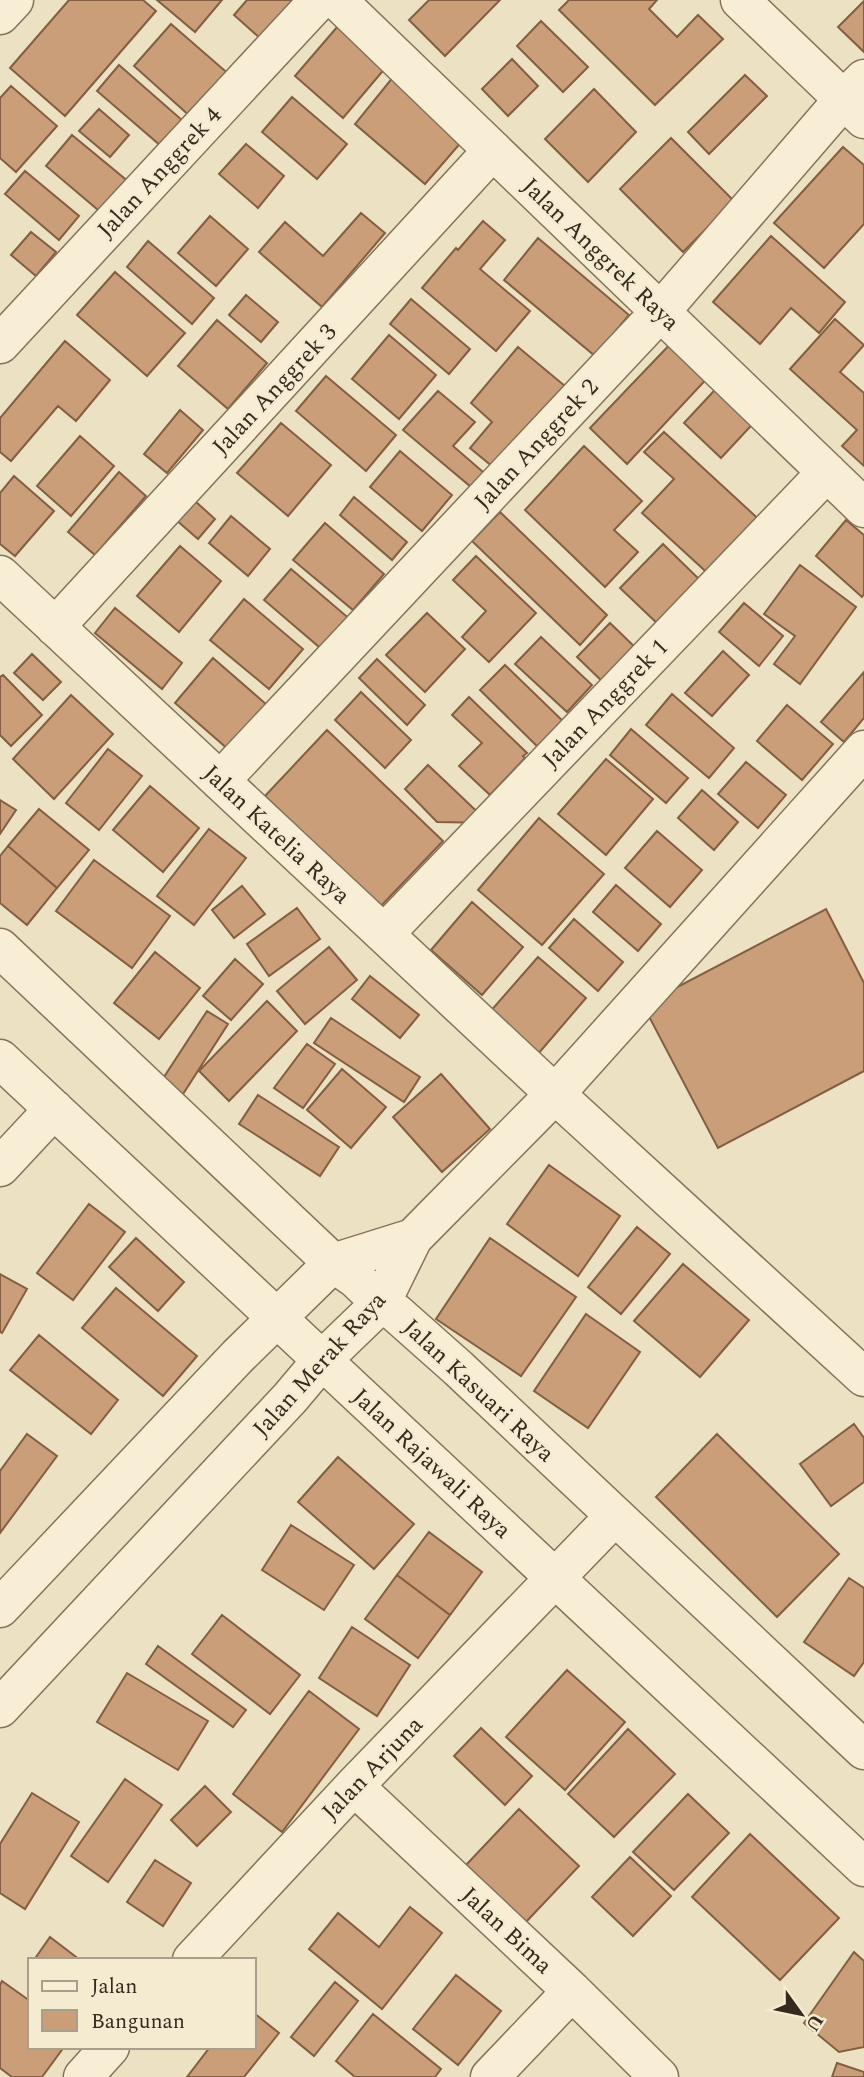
<svg xmlns="http://www.w3.org/2000/svg" width="864" height="2077" font-family="Spectral,serif">
<rect width="100%" height="100%" fill="#ece1c2"/>
<path fill="#c99e79" stroke="#835e41" stroke-width="2" d="M69,0H143L156,11L65,116L10,68Z
M157,0H222L195,32Z
M247,0H311L270,47L234,15Z
M429,0H500L445,56L409,20Z
M569,0H657L649,9L677,37L698,15L723,39L655,105L559,10Z
M864,1V52L838,27Z
M344,19L392,60L343,118L295,76Z
M541,21L588,67L563,92L517,46Z
M171,24L239,83L201,126L134,66Z
M512,59L538,86L508,116L482,89Z
M119,65L183,121L161,146L97,91Z
M398,71L470,132L425,184L355,124Z
M745,75L767,96L709,154L688,132Z
M11,86L57,126L16,172L0,158V98Z
M594,89L636,132L588,182L545,139Z
M292,97L347,144L317,179L262,132Z
M99,109L129,135L110,157L79,131Z
M72,135L130,183L104,215L46,166Z
M671,138L734,201L683,252L620,189Z
M246,144L284,176L258,208L219,174Z
M843,147L864,165V224L824,268L774,223Z
M25,171L79,216L59,240L5,194Z
M361,213L385,233L322,307L259,252L285,222L323,256Z
M210,216L248,249L216,286L178,253Z
M483,221L505,240L480,269L530,311L496,351L422,288L456,248L458,250Z
M31,232L56,252L36,276L11,255Z
M771,236L845,302L819,333L791,308L760,344L713,302Z
M538,238L629,315L595,356L504,280Z
M148,241L214,298L192,324L127,267Z
M115,272L185,333L147,376L77,315Z
M246,295L278,322L261,342L229,315Z
M411,299L470,349L449,374L390,324Z
M835,319L864,345L840,372L864,393V466L842,446L857,430L790,369Z
M217,320L267,363L228,409L178,366Z
M389,335L436,375L399,419L352,379Z
M677,337L713,372L627,464L590,428Z
M65,341L110,380L76,421L58,406L11,461L0,452V418Z
M518,347L571,391L498,471L470,448L492,422L471,403Z
M326,376L396,435L366,471L296,411Z
M726,378L762,414L721,458L684,423Z
M438,391L475,422L453,446L490,478L477,492L403,430Z
M180,410L203,430L167,473L144,454Z
M281,423L331,465L288,516L237,473Z
M664,432L765,525L714,579L642,513L674,479L644,452Z
M80,436L114,466L71,516L37,486Z
M584,446L642,501L614,530L638,552L605,587L525,510Z
M400,451L452,495L422,531L370,487Z
M119,472L146,496L95,555L68,532Z
M14,476L54,511L15,556L0,544V493Z
M185,492L215,519L198,539L168,513Z
M354,497L407,542L392,560L340,515Z
M500,512L607,615L580,645L472,541Z
M231,516L270,549L248,576L209,543Z
M846,520L864,535V594L862,597L816,556Z
M325,523L384,574L353,610L293,560Z
M663,544L702,582L660,626L620,588Z
M180,546L221,581L179,632L137,596Z
M476,556L536,613L489,662L462,637L486,611L453,580Z
M800,565L856,607L800,684L774,664L795,636L764,614Z
M291,569L352,621L325,652L264,600Z
M244,599L303,649L269,689L210,640Z
M744,603L783,636L759,666L719,632Z
M115,608L182,663L162,689L95,633Z
M427,613L465,649L425,692L386,655Z
M610,623L641,653L608,687L577,657Z
M541,637L592,685L567,712L515,664Z
M723,651L749,675L712,716L685,693Z
M32,654L61,682L43,700L14,673Z
M213,658L267,705L229,750L175,703Z
M377,659L425,705L407,725L359,678Z
M505,665L568,726L543,752L480,690Z
M864,672V718L844,742L821,722Z
M3,675L42,715L11,746L0,735V677Z
M361,692L411,740L385,768L335,720Z
M672,694L734,748L709,778L646,725Z
M71,695L113,734L54,799L13,759Z
M469,697L527,753L523,756L525,758L490,795L459,766L482,743L452,715Z
M787,705L833,744L802,780L757,741Z
M631,729L688,778L666,803L610,755Z
M327,730L443,841L380,907L265,796Z
M108,749L142,776L99,830L66,803Z
M606,759L653,799L606,855L558,814Z
M746,762L786,795L758,828L718,794Z
M428,765L489,823L437,822L405,789Z
M150,786L199,828L163,872L113,830Z
M702,790L738,822L714,850L678,818Z
M0,800L16,810L0,834Z
M39,809L89,850L57,888L8,846Z
M539,818L604,874L542,945L478,890Z
M209,829L246,858L194,925L157,896Z
M657,831L702,870L670,907L625,868Z
M8,846L57,888L27,925L0,903V856Z
M94,860L170,916L132,968L56,911Z
M616,885L661,924L638,951L593,912Z
M242,886L265,914L234,938L212,910Z
M472,902L523,947L482,995L431,950Z
M297,908L320,939L269,976L247,944Z
M826,909L864,983V1071L718,1148L643,1005Z
M574,919L623,962L598,991L549,948Z
M329,947L357,980L305,1024L277,991Z
M155,952L200,988L159,1039L114,1003Z
M538,957L586,998L538,1054L489,1013Z
M235,959L263,984L231,1020L203,996Z
M370,976L419,1015L400,1038L352,999Z
M267,1001L297,1031L229,1101L199,1071Z
M207,1011L228,1024L183,1094L162,1080Z
M331,1018L420,1077L404,1102L314,1043Z
M307,1044L335,1064L303,1108L274,1088Z
M342,1069L386,1107L351,1148L307,1110Z
M441,1074L490,1129L442,1172L393,1117Z
M258,1095L339,1147L320,1176L239,1124Z
M549,1165L620,1216L578,1276L507,1224Z
M89,1204L125,1232L73,1300L37,1273Z
M637,1227L670,1254L621,1314L588,1287Z
M136,1238L184,1282L158,1311L109,1267Z
M490,1238L576,1297L521,1376L436,1319Z
M683,1264L749,1320L700,1377L634,1321Z
M0,1274L27,1289L2,1333L0,1332Z
M116,1288L197,1356L163,1396L82,1328Z
M586,1314L640,1352L588,1428L534,1391Z
M39,1335L118,1400L91,1434L10,1370Z
M854,1424L864,1438V1482L831,1506L800,1464Z
M27,1434L57,1456L0,1533V1471Z
M717,1434L839,1554L777,1617L656,1497Z
M338,1457L414,1524L374,1569L298,1502Z
M291,1525L354,1565L324,1610L262,1570Z
M429,1532L482,1572L450,1615L397,1575Z
M397,1575L450,1615L418,1658L365,1619Z
M849,1578L864,1588V1662L854,1676L804,1642Z
M222,1615L300,1675L270,1714L192,1654Z
M352,1627L410,1665L377,1716L319,1678Z
M158,1646L246,1710L233,1727L146,1664Z
M567,1670L625,1722L565,1790L506,1737Z
M127,1673L208,1721L178,1770L97,1722Z
M309,1691L359,1729L282,1832L233,1794Z
M481,1728L532,1776L505,1805L454,1756Z
M628,1729L675,1774L614,1837L568,1794Z
M125,1779L162,1805L108,1882L71,1856Z
M205,1786L231,1812L197,1846L171,1820Z
M32,1793L79,1822L25,1909L0,1893V1844Z
M688,1794L729,1833L674,1890L633,1852Z
M519,1809L579,1866L526,1922L466,1865Z
M750,1834L839,1918L780,1980L692,1897Z
M630,1857L671,1896L633,1936L592,1897Z
M155,1860L191,1883L163,1926L127,1902Z
M410,1907L442,1933L382,2009L309,1949L338,1913L379,1947Z
M50,1937L80,1960H34Z
M854,1952L864,1961V2047L839,2052L804,2023Z
M456,1975L501,2011L458,2065L413,2029Z
M2,1981L30,2001V2047H64L42,2077H12L0,2068V1985Z
M335,1982L358,2001L314,2056L291,2037Z
M254,2013L279,2033L244,2077H187L210,2047H254Z
M373,2014L441,2069L435,2077H355L336,2061Z
M837,2063L864,2072V2077H832Z"/>
<g fill="none" stroke-linecap="round" stroke-linejoin="round">
<g stroke="#85735a" stroke-width="41">
<path id="minor" d="M337,0L864,508
M740,0L864,119
M0,15L14,0
M0,344L319,0
M0,575L555,1094L864,1377
M55,627L493,150
M220,781L660,312L843,100L864,79
M384,934L827,472
M0,948L333,1263L356,1279L381,1303L396,1313L458,1368L864,1750
M0,1059L864,1867
M0,1167L54,1109
M413,1238L555,1094L864,750
M0,1608L238,1356L333,1263L413,1238L381,1303L322,1360L290,1398L0,1708
M354,1786L572,1991L659,2077
M192,1960L354,1786L614,1517
M83,2077L110,2047
M490,2077L572,1991"/>
</g>
<use href="#minor" stroke="#f7eed5" stroke-width="38"/>
</g>
<g text-anchor="middle" stroke-width="5" stroke-linejoin="round" paint-order="stroke">
<g font-size="24" fill="#352a1e" stroke="#f4ebd1">
<text transform="translate(159 172) rotate(-47)" y="8">Jalan Anggrek 4</text>
<text transform="translate(601 254) rotate(44)" y="8">Jalan Anggrek Raya</text>
<text transform="translate(274 389) rotate(-47)" y="8">Jalan Anggrek 3</text>
<text transform="translate(536 444) rotate(-47)" y="8">Jalan Anggrek 2</text>
<text transform="translate(605 703) rotate(-46)" y="8">Jalan Anggrek 1</text>
<text transform="translate(277 834) rotate(43)" y="8">Jalan Katelia Raya</text>
<text transform="translate(319 1364) rotate(-48)" y="8">Jalan Merak Raya</text>
<text transform="translate(479 1390) rotate(43)" y="8">Jalan Kasuari Raya</text>
<text transform="translate(432 1463) rotate(43)" y="8">Jalan Rajawali Raya</text>
<text transform="translate(372 1768) rotate(-46)" y="8">Jalan Arjuna</text>
<text transform="translate(507 1930) rotate(43)" y="8">Jalan Bima</text>
</g>
</g>
<rect x="28" y="1958" width="228" height="91" fill="#f4ebd1" stroke="#a89e89" stroke-width="2"/>
<rect x="42" y="1981" width="35" height="10" fill="#f7eed5" stroke="#a89e89" stroke-width="2"/>
<text x="91" y="1993" font-size="21" fill="#352a1e">Jalan</text>
<rect x="42" y="2010" width="35" height="21" fill="#c99e79" stroke="#a89e89" stroke-width="2"/>
<text x="91" y="2028" font-size="21" fill="#352a1e">Bangunan</text>
<g transform="translate(801 2014) rotate(123)" stroke="#f4ebd1" stroke-width="5" paint-order="stroke">
<path d="M0-5L12 26L0 18L-12 26Z" fill="#352a1e"/>
<text y="-10" font-size="19" font-weight="bold" text-anchor="middle" fill="#352a1e">U</text>
</g>
</svg>
